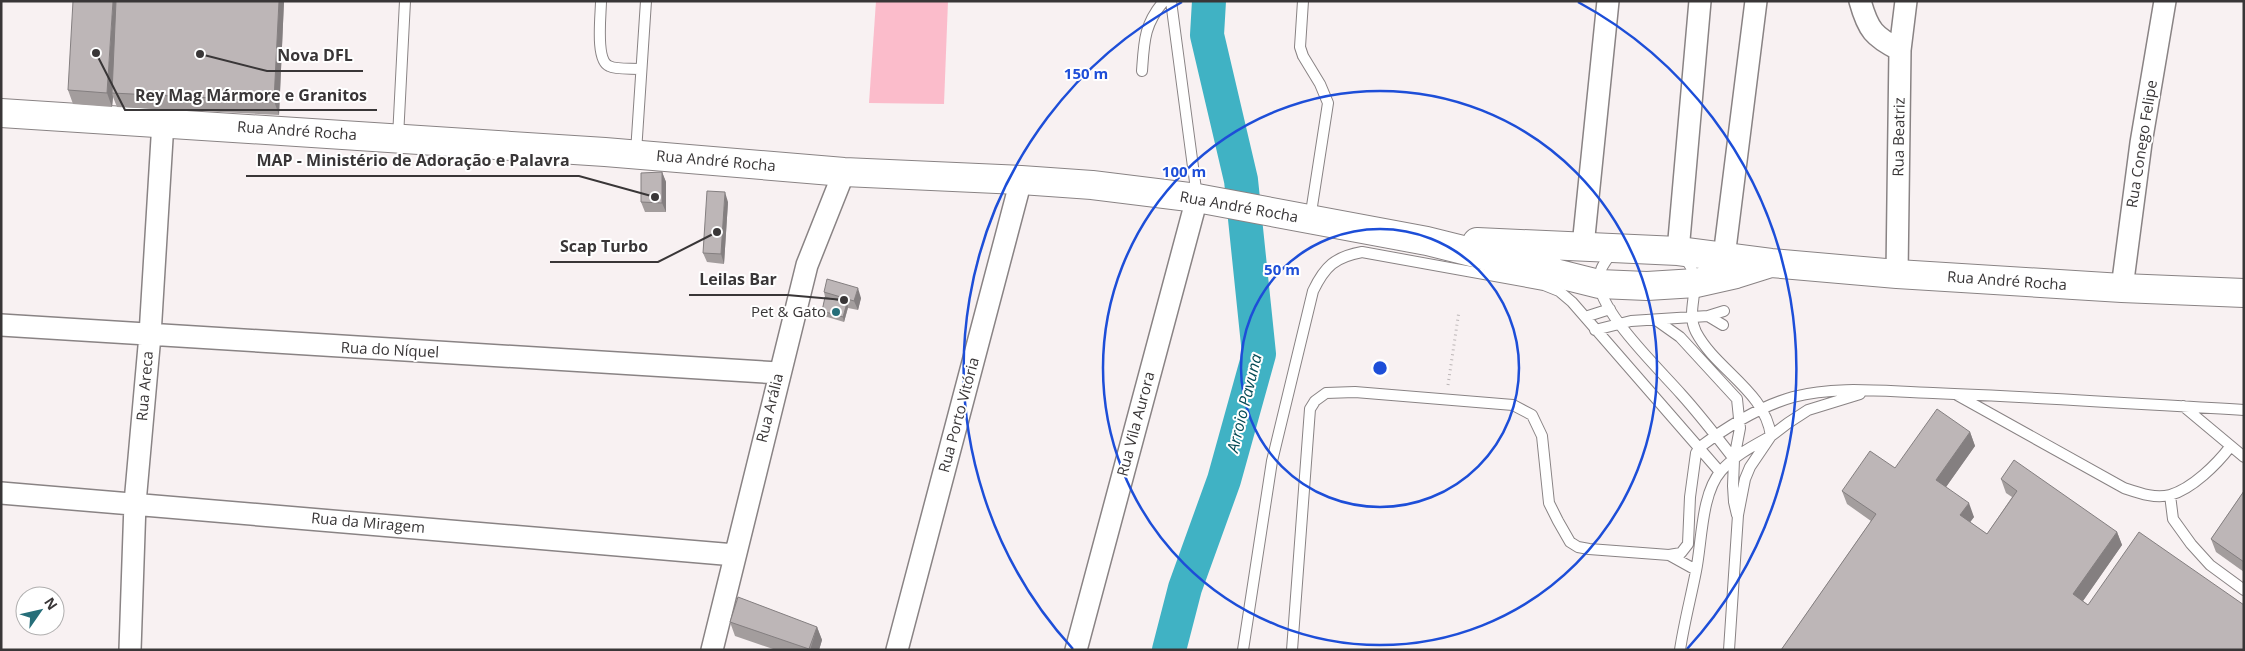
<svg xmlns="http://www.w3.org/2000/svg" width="2245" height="651" font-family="'Open Sans',sans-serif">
<rect width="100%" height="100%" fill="#f8f1f2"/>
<path fill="#fbbccb" d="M876,1H948L944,104L869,103Z"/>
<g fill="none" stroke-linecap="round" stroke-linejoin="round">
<path stroke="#40b2c4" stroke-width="34" d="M1169,650L1185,588L1224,480L1259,354L1241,180L1207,35L1209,1"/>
<g stroke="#898384" stroke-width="12">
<path id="service" d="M601,1C601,15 595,60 609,66C617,70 632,68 641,69
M1171,1L1197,197
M1303,1L1300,47L1303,56L1320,84L1328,103L1310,219
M1142,71C1144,42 1144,24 1164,1
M398,137L405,1
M636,152L646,1
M1613,251C1605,262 1597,271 1599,285C1605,317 1659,369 1681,394C1700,415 1717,437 1734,459
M1708,316L1723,325
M1585,317L1610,309
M1656,320L1680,337L1737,399L1740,428L1734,459L1733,486L1734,502L1737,515
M1595,330L1631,321L1708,316L1724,311
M1957,395L2124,488C2139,493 2155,499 2170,495C2192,489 2217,464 2230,447
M2183,406L2244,457
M2170,495L2173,519L2191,544L2210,565L2244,590
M1669,555L1696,570
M1243,650L1272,461L1313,291C1325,266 1335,257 1362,252L1544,285L1559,291L1572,302L1720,472
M1292,650L1310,409L1315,401L1326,393L1355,392L1513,405L1532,415L1542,436L1549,503L1558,521L1570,542L1578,547L1589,549L1669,555L1681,553L1688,544L1690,497L1696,453L1700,447C1728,426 1758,407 1793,397C1838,385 1887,392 1933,393C2036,397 2140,404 2244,410
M1680,650C1684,623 1691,597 1696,571C1702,542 1701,494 1721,471C1735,455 1753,446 1771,436C1765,391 1716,370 1696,332C1683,306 1708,283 1683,256
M1729,650L1738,515L1745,479L1750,467L1771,436L1788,423L1808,410L1860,394"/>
</g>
<g stroke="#898384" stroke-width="24">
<path id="minor" d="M1860,1C1868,30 1874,37 1900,50
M1583,246L1608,1
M1678,251L1700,1
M1724,257L1756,1
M1897,274L1900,50L1906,1
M2122,288L2141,143L2165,1
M1,325L779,373
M1,493L735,555
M130,650L135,503L150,335L163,122
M712,650L807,265L844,172
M897,650L1021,180
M1076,650L1197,198"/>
</g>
<g stroke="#898384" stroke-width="30">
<path id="secondary" d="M1,113L605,152L844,172L1021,180L1092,185L1197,198L1427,241L1599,284L1647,286L1696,283L1736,274L1771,263
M1477,242L1678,251L1771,263L1897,274L2122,288L2244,293"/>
</g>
<path stroke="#bcb6b7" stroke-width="3" stroke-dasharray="1 4" stroke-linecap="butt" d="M1448,385L1459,311"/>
<use href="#service" stroke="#fff" stroke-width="10"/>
<use href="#minor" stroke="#fff" stroke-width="21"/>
<use href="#secondary" stroke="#fff" stroke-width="28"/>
</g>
<path fill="#a39d9d" d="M284,1L279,115L117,107L113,97L112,107L73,104L68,90Z
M662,172L666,182V212H645L641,202Z
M728,202L724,264L707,262L703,253Z
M824,292L861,298L858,310L848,308L844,322L824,316L822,311L825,297Z
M1970,432L1975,446L1946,487L1974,517L1970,522L1987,534L2012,497L2006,493L2001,479L2117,532L2122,545L2083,601L2088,605H2244L1781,650L1871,521L1847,504L1842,491L1895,468Z
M2244,491V572L2216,552L2211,539Z
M730,622L817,627L822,640L819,650H776L735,636Z"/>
<path fill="#847f80" d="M113,1H119L112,93L113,97L112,107L107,93Z
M279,1H284L279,115L274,101Z
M662,172L666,182V212L662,203Z
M725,192L728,202L724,264L721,254Z
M858,288L861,298L858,310L854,301Z
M847,303L848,307L844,322L843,317Z
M1970,432L1975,446L1941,494L1936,480Z
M1969,503L1974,517L1965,529L1960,515Z
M2117,532L2122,545L2078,608L2073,594Z
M817,627L822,640L819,650H810Z"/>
<path fill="#bdb6b7" stroke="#847f80" d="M73,1H113L107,93L68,90Z
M116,1H279L274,101L112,93Z
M662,172V203L641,202V173Z
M707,191L725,192L721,254L703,253Z
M827,279L858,288L854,301L824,292Z
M825,297L847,303L843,317L822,311Z
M1937,409L1970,432L1936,480L1969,503L1960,515L1987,534L2017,491L2001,479L2014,460L2117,532L2073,594L2088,605L2139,532L2244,605V650H1781L1876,514L1842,491L1870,451L1895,468Z
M2244,491V562L2211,539Z
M738,597L817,627L809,649L730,622Z"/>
<g fill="none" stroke="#1d4ed8" stroke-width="2.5">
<circle cx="1380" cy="368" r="139"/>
<circle cx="1380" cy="368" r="277"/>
<path d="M1073 649A416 416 0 0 1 1182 2M1578 2A416 416 0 0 1 1687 649"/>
</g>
<circle fill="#266e79" stroke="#fff" stroke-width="2" cx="836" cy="312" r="5"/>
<g text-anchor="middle" stroke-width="4" stroke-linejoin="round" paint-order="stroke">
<g font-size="15" fill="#393637" stroke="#fff">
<text transform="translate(297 131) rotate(4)" y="5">Rua André Rocha</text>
<text transform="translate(1899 137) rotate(-89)" y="5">Rua Beatriz</text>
<text transform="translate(2142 144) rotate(-81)" y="5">Rua Conego Felipe</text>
<text transform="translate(716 161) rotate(5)" y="5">Rua André Rocha</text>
<text transform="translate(1239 207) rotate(10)" y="5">Rua André Rocha</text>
<text transform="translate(2007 281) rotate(4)" y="5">Rua André Rocha</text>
<text transform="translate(390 350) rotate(3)" y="5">Rua do Níquel</text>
<text transform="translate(145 386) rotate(-85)" y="5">Rua Areca</text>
<text transform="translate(770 408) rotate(-76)" y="5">Rua Arália</text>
<text transform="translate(959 415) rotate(-75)" y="5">Rua Porto Vitória</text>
<text transform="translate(1136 424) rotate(-75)" y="5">Rua Vila Aurora</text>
<text transform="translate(368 523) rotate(5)" y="5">Rua da Miragem</text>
</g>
<g font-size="15" fill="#393637" stroke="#fff" text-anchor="end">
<text x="826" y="317">Pet &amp; Gato</text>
</g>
<g font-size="16" font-style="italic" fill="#054b55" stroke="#fff">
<text transform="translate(1244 403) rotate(-76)" y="6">Arroio Pavuna</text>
</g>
</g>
<circle cx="1380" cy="368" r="8" fill="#1d4ed8" stroke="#fff" stroke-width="2.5"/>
<g font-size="15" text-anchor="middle" font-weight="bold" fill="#1d4ed8" stroke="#fff" stroke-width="4" stroke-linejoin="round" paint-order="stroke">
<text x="1086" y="79">150 m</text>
<text x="1184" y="177">100 m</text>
<text x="1282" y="275">50 m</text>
</g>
<path fill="none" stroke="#393637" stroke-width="2" d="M200 54L267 71H363M96 53L125 110H377M655 197L579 176H246M717 232L658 262H550M844 300L787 295H689"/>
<g fill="#393637" stroke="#fff" stroke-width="2">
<circle cx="200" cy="54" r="5"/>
<circle cx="96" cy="53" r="5"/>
<circle cx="655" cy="197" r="5"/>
<circle cx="717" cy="232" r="5"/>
<circle cx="844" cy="300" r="5"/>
</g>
<g font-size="16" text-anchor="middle" font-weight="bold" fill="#393637" stroke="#fff" stroke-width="4" stroke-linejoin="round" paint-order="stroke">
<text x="315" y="61">Nova DFL</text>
<text x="251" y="101">Rey Mag Mármore e Granitos</text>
<text x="413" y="166">MAP - Ministério de Adoração e Palavra</text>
<text x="604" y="252">Scap Turbo</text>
<text x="738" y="285">Leilas Bar</text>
</g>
<rect width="2245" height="651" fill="none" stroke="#393637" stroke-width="5"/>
<g transform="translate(40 611) rotate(56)"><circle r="24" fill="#ffffff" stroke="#b0afaf"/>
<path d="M0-4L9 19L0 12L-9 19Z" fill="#266e79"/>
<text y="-8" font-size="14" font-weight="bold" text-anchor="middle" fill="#393637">N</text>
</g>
</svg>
